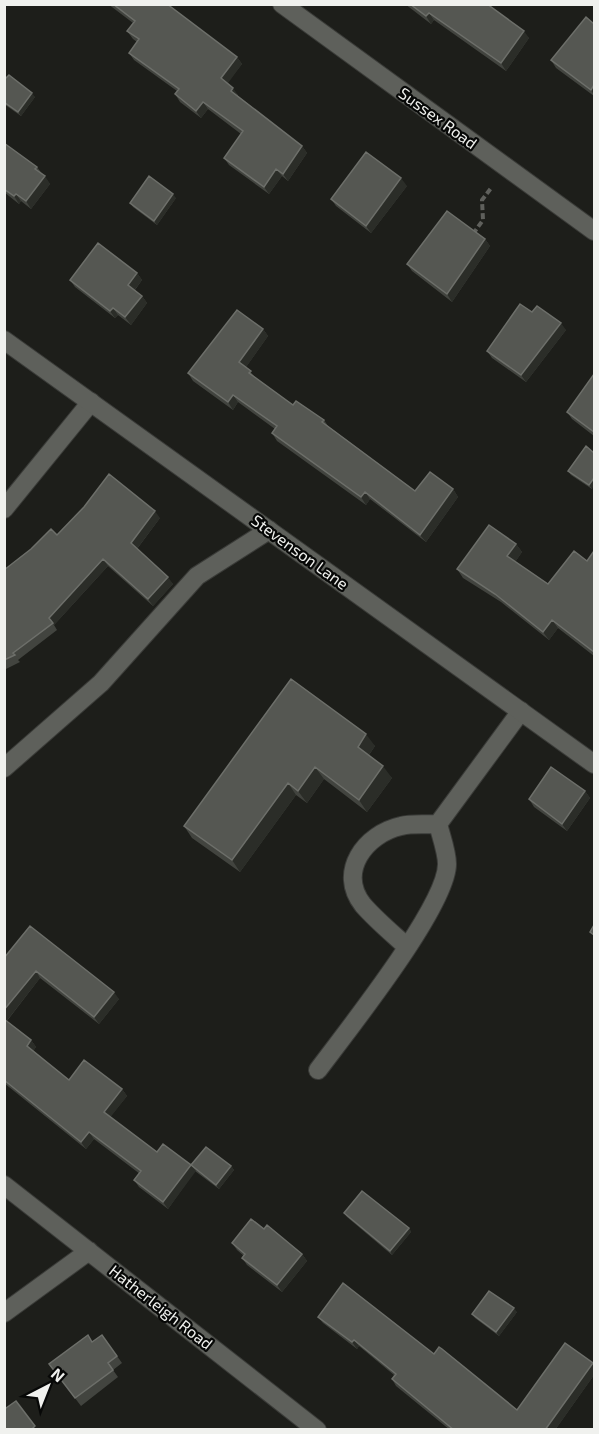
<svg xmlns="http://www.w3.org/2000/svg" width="599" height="1434" font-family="'Exo 2',sans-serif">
<rect width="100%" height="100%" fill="#1d1e1a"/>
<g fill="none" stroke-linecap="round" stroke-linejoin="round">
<g stroke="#3a3b38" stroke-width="20">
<path id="lane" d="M4,768L101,683L197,576L269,530
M407,947C393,934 376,920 363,905C337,872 365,834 401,826C413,823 426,825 438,824
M318,1070C347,1031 447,906 447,864C447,852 441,836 438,824L521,711"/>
</g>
<g stroke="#3a3b38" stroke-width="20">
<path id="street" d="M282,4L594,231
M4,509L91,402
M4,1185L317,1430
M4,1313L89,1251"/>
</g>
<g stroke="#3a3b38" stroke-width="20">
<path id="secondary" d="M4,340L594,764"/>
</g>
<path stroke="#5f605c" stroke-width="4" stroke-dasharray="6 3" stroke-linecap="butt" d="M473,234L483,220L482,200L492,187"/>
<use href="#lane" stroke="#5e605b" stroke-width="18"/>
<use href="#street" stroke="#5e605b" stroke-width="18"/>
<use href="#secondary" stroke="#5e605b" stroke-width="18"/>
</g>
<path fill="#42443f" d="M108,4H167L237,57L242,64L227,83L238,95V96L302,146L307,153L288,181L282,176L269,194L229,165L224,158L241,134L208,109L201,118L180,102L175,94L177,91L134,60L129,53L137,42L133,39L127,31L133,23Z
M405,4H487L529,38L506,71L434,20L431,24Z
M594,24V96L556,68L551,60Z
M4,80L35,97L21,116L4,104Z
M4,143L37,167L50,184L31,209L21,201L19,204L4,192Z
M407,186L371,233L336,206L331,199Z
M176,198L157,225L133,207L130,203Z
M485,239L490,246L452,302L412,271L407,264Z
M137,273L142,280L135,290L142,296L147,303L131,325L118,315L115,318L75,287L70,280Z
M532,312L566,330L526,382L492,358L487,351Z
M263,329L268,336L246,367L256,378L293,405L324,420L328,426L415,491L453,489L458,497L426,542L370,499L366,505L277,441L272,433L275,429L238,402L233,410L193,381L188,373Z
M594,374V436L572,419L567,412Z
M586,446L592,489L571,475L568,471Z
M160,518L137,549L173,584L153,606L108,566L54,625L57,630L18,660L20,662L4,670V570L57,535Z
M516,544L522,552L515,562L548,584L587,561L594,551V656L558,628L549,640L501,602L463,578L457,569Z
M291,679L375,746L369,755L392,778L367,812L324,779L307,803L296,795L240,872L192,838L184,826Z
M585,791L590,798L567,831L534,807L529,799Z
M4,958L119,999L99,1024L40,978L7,1021L31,1040L36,1047L33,1051L69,1080L122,1089L127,1096L110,1117L157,1152L191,1165L231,1166L234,1170L219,1189L195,1171L168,1209L139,1187L134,1180L140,1174L94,1139L86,1149L4,1083Z
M344,1213L409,1228L411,1232L392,1255L347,1217Z
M264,1229L302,1254L307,1261L282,1292L247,1265L242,1258L244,1256L237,1250L232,1243Z
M517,1312L499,1336L475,1318L472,1314Z
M318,1317L434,1354L517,1410L594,1364V1375L555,1430H450L396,1386L392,1379L394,1375L359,1346L357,1349L323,1323Z
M102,1335L122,1363L113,1370L118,1377L81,1406L49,1364L92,1342Z"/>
<path fill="#2b2d28" d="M429,13L434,20L431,24L426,16Z
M524,31L529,38L506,71L501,63Z
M237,57L242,64L226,86L221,78Z
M594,85V95L591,90Z
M233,88L238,95L236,98L231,91Z
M32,93L35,97L21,116L18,112Z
M203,102L208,109L201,118L196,111Z
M302,146L307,153L288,181L283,174Z
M276,169L282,176L269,194L264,187Z
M45,176L50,184L31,209L26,201Z
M401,178L407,186L371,233L366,226Z
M16,194L21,201L19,204L14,196Z
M173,194L176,198L157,225L154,221Z
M485,239L490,246L452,302L447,294Z
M137,273L142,280L133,292L128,285Z
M142,296L147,303L131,325L125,317Z
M113,308L118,315L115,318L110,311Z
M561,323L566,330L526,382L521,375Z
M263,329L268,336L244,370L239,362Z
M233,395L238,402L233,410L228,402Z
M594,478V485L592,489L589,485Z
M453,489L458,497L426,542L420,535Z
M365,492L370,499L366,505L361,497Z
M155,511L160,518L136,550L131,543Z
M516,544L522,552L513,565L507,556Z
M103,559L108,566L54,625L49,618Z
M168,577L173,584L153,606L148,599Z
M552,620L558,628L549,640L543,632Z
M366,734L375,746L366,759L358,747Z
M383,766L392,778L367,812L359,800Z
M315,767L324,779L307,803L298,791Z
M288,783L296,795L240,872L232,860Z
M585,791L590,798L567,831L562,824Z
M36,971L40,978L5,1023L4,1010Z
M114,992L119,999L99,1024L94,1017Z
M31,1040L36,1047L32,1053L27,1046Z
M122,1089L127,1096L109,1119L104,1112Z
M89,1132L94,1139L86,1149L81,1142Z
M191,1165L196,1171L168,1209L163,1202Z
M231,1166L234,1170L219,1189L216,1185Z
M409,1228L411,1232L392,1255L390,1251Z
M302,1254L307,1261L282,1292L277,1285Z
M514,1308L517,1312L499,1336L496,1332Z
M354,1340L359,1346L357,1349L352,1342Z
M593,1363L594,1364V1375L555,1430H545Z"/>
<path fill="#555752" stroke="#6d6f6a" stroke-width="1.5" d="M113,4H167L237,57L221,78L233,88L231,91L302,146L283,174L276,169L264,187L224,158L243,131L203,102L196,111L175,94L179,89L129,53L139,39L127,31L135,21Z
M410,4H487L524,31L501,63L429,13L426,16Z
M586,17L594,24V85L591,90L551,60Z
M9,75L32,93L18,112L4,102V80Z
M4,143L37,167L35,169L45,176L26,201L16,194L14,196L4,189Z
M366,152L401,178L366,226L331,199Z
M149,176L173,194L154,221L130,203Z
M447,211L485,239L447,294L407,264Z
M98,243L137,273L128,285L142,296L125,317L113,308L110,311L70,280Z
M520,304L532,312L537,306L561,323L521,375L487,351Z
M237,310L263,329L239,362L251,371L249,373L293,405L296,401L324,420L322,422L415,491L430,472L453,489L420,535L365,492L361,497L272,433L277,426L233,395L228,402L188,373Z
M594,374V432L567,412Z
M586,446L594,453V478L589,485L568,471Z
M109,474L155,511L131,543L168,577L148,599L103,559L49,618L53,623L13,653L15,655L4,660V570L31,549L51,529L57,535L84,507Z
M489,525L516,544L507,556L548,584L574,551L587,561L594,551V652L552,620L543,632L495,594L457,569Z
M291,679L366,734L358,747L383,766L359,800L315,767L298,791L288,783L232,860L184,826Z
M551,767L585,791L562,824L529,799Z
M594,925V935L590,932Z
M30,926L114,992L94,1017L36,971L4,1010V958Z
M4,1019L31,1040L27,1046L69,1080L84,1060L122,1089L104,1112L157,1152L163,1144L191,1165L163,1202L134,1180L141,1171L89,1132L81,1142L4,1080Z
M206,1147L231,1166L216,1185L191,1165Z
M362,1191L409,1228L390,1251L344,1213Z
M251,1219L264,1229L267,1225L302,1254L277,1285L242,1258L245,1254L232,1243Z
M343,1283L434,1354L439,1347L442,1349L517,1410L565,1343L593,1363L545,1430H454L392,1379L396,1374L354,1340L352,1342L318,1317Z
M489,1291L514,1308L496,1332L472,1314Z
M88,1335L92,1342L102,1335L117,1356L108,1363L113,1370L75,1398L49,1364Z
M16,1401L35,1426L31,1430H4V1406L6,1408Z"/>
<g text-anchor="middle" stroke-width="4.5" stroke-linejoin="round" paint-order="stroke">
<g font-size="16" fill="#f0f1ee" stroke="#070807">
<text transform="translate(438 118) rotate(36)" y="6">Sussex Road</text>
<text transform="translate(300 552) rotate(36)" y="6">Stevenson Lane</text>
<text transform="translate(161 1307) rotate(38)" y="6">Hatherleigh Road</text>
</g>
</g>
<rect width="599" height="1434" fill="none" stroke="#f0f1ee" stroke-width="12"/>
<g transform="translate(48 1386) rotate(42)" stroke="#070807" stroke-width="4.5" paint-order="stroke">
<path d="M0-4.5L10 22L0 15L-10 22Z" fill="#f0f1ee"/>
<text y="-9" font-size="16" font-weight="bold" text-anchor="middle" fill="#f0f1ee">N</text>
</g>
</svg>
